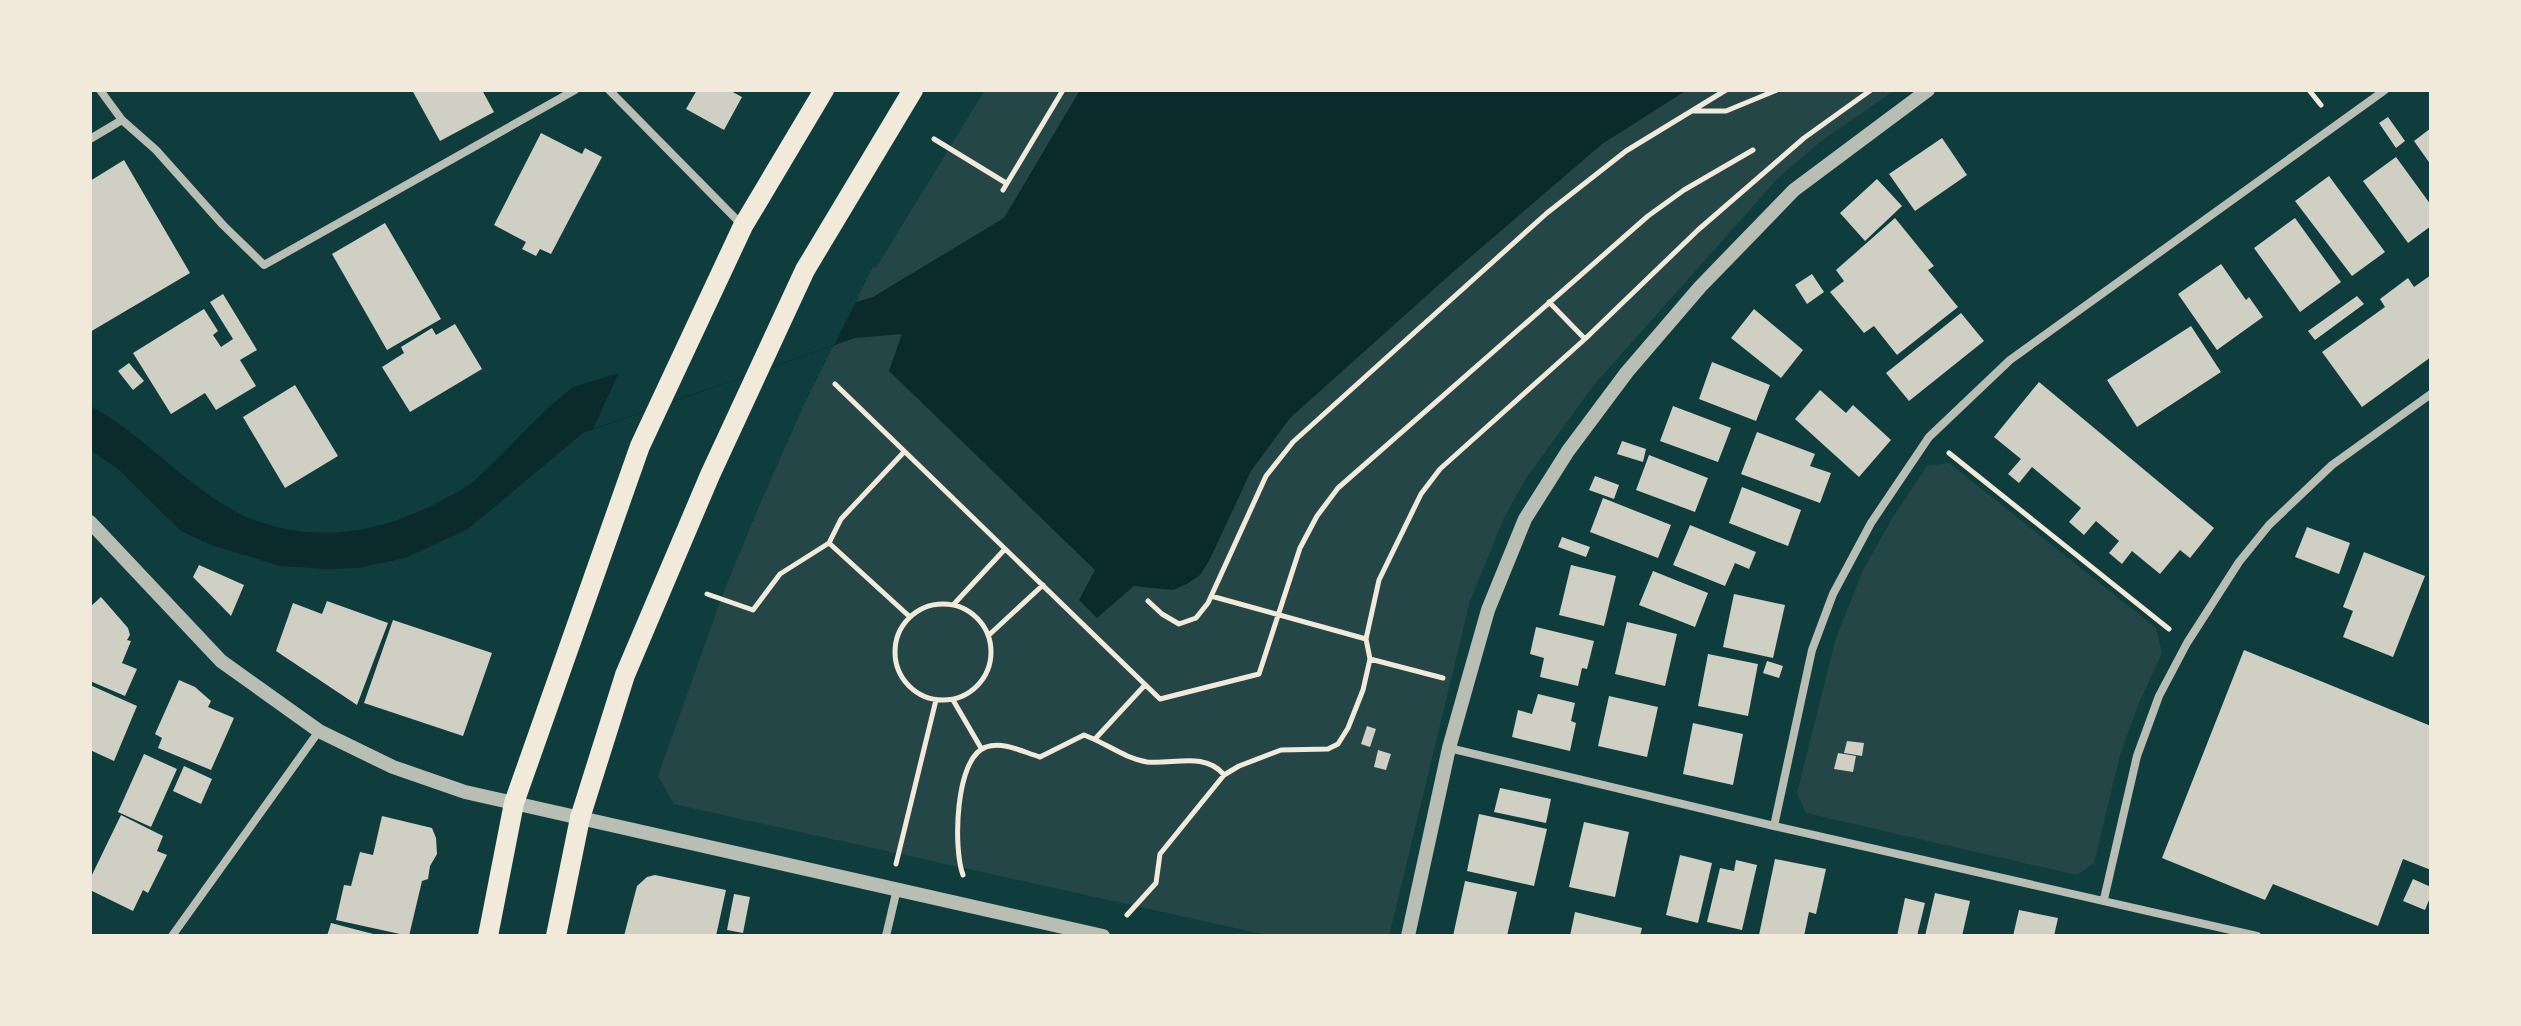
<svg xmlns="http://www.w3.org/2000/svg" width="2521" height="1026" font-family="'Roboto Serif',serif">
<rect width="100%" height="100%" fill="#0f3d3e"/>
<path fill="#244646" d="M985,90H1895L1820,142L1778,178L1593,386L1527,477L1504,518L1470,601L1389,936H1271L674,804L658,776L724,591L757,511L802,409L873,267L876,268Z
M1949,463L2156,628L2162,653L2139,703L2120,755L2094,863L2077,875L1806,813L1797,793L1836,638L1863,570L1893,517L1927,466Z"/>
<path fill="#0a2a2b" d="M1080,90H1687L1602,144L1453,272L1290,418L1251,471L1210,559L1200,575L1187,584L1173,590L1134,586L1097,618L1079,600L1095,570L889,371L902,334L855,338L583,433L468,529L405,558L357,568L327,569L281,566L211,545L181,531L118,469L90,450V406C139,432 175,474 221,503C290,547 371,539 440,501C452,495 466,488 476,479C510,449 537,414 573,387L873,297L1004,218Z"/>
<path fill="#0f3d3e" d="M859,296L834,345L593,429L621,368Z"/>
<path fill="#cfcfc3" d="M412,90H482L494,112L440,141Z
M697,90H729L742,97L724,130L686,109Z
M2388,117L2405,141L2396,148L2379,123Z
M2431,128V165L2414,141Z
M541,133L582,154L585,148L602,157L551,254L540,249L536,256L522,249L526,242L494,225Z
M1942,138L1967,175L1915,211L1889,174Z
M2396,157L2431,205V226L2408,243L2363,181Z
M124,160L190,273L90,332V181Z
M2329,176L2385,252L2352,276L2295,201Z
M1877,179L1902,206L1865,241L1840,213Z
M1895,218L1934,266L1928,270L1958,307L1897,355L1874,326L1864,333L1830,292L1844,281L1836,270Z
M2295,218L2341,282L2300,312L2254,248Z
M385,223L441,319L387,350L332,254Z
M2221,264L2246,300L2249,297L2263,317L2217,350L2178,294Z
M1812,274L1824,292L1807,304L1795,285Z
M2431,275V357L2362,407L2322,352L2385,307L2380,299L2408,278L2414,287Z
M223,294L257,350L240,360L256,386L216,410L205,393L171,414L133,353L204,309L218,331L213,335L221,347L233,339L210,302Z
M2357,296L2364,304L2315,340L2308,331Z
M1754,309L1803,350L1781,378L1731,338Z
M1961,313L1984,341L1909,401L1886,373Z
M455,324L482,369L410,412L382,367L404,353L401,347L432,328L436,335Z
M2191,326L2221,372L2137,427L2107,380Z
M1712,362L1770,385L1756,421L1699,399Z
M129,363L144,381L133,390L118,371Z
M2039,382L2214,528L2190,558L2180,550L2160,574L2132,551L2122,564L2109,553L2119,541L2096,521L2084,535L2069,522L2081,508L2032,467L2019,483L2008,474L2021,459L1994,437Z
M295,385L338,456L285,488L243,417Z
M1820,390L1846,413L1853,405L1891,440L1859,477L1795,419Z
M1673,406L1731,428L1718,462L1660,441Z
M1757,432L1815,454L1810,466L1831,473L1820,503L1741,474Z
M1622,441L1646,449L1643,462L1617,454Z
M1649,455L1708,478L1695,512L1636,490Z
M1595,476L1619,485L1614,499L1589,490Z
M1742,487L1801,510L1788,546L1729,523Z
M1603,498L1671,525L1658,558L1590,532Z
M1690,525L1756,552L1749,569L1735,563L1725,586L1673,565Z
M2307,527L2350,543L2339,574L2295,557Z
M1562,537L1590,547L1586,557L1558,547Z
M2364,552L2425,576L2393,657L2343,637L2353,611L2343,607Z
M199,565L244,585L231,616L193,577Z
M1571,565L1616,576L1604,626L1559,615Z
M1653,571L1708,593L1695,627L1639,605Z
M1734,594L1785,605L1773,658L1723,647Z
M101,597L128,628L130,635L127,640L131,641L122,663L137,669L125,696L90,681V607Z
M327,601L388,623L357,705L276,651L293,603L322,614Z
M393,620L492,653L463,736L364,703Z
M1627,622L1677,634L1665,686L1615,674Z
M1536,627L1594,641L1587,669L1582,668L1578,686L1540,677L1544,658L1530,654Z
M2244,650L2431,726V870L2403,859L2378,926L2273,884L2265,900L2162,858Z
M1708,654L1758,664L1748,716L1698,706Z
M1767,661L1783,666L1779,678L1763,673Z
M179,680L195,687L211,701L208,707L234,718L211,770L158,748L162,738L155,734Z
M90,685L137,706L114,761L90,750Z
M1538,694L1575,703L1571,721L1576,723L1570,751L1512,737L1518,710L1532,714Z
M1609,696L1658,707L1647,757L1598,746Z
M1693,723L1743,734L1733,785L1683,774Z
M1367,726L1376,729L1370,747L1361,744Z
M1847,741L1864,743L1862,756L1844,753Z
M1378,750L1391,754L1386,770L1374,767Z
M1838,753L1856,756L1853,772L1834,769Z
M144,754L177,769L151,827L118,812Z
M184,766L212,779L201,804L173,791Z
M1500,788L1551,799L1546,823L1494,812Z
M1479,814L1547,829L1534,886L1467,871Z
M121,815L163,836L157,851L167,855L148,893L143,890L133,911L90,890V879Z
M382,816L432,828L436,838L437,854L430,866L428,879L422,881L409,936L336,920L344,885L351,886L360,852L373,855Z
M1584,822L1629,832L1615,897L1569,887Z
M1680,855L1712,863L1698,923L1666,915Z
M1775,859L1826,869L1816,914L1809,912L1804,936L1759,935Z
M1736,860L1757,865L1742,930L1707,922L1720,868L1734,871Z
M655,875L726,890L716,936H624L637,886L647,877Z
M2413,879L2431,887V895L2425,910L2403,901Z
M1465,881L1517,892L1507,936H1453Z
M1935,893L1970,901L1962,936H1925Z
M734,894L750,897L743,933L727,930Z
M1905,898L1925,903L1917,936H1897Z
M2019,910L2058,918L2054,936H2013Z
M1575,912L1642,928L1640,936H1570Z
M331,923L377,935L376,936H327Z"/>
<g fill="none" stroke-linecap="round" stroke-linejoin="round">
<path stroke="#f1e9da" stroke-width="5" d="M2309,90L2321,105
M1692,111H1726L1777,90
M934,139L1006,183
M1003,190L1063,90
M1549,302L1585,339
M835,384L1160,699L1259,674L1300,548L1317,516L1338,488L1648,216L1684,190L1753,150
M1949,453L2169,629
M829,543L910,617
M707,594L753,610L780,574L829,543L841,519L904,452
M1211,596L1366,639
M1148,601L1162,614L1179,624L1196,618L1208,603L1266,476L1293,442L1547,213L1626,151L1726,90
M895 652a48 48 0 1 1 96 0a48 48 0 1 1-96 0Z
M954,604L1005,549
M989,635L1043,585
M1370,659L1443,678
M953,700L981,748
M1095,739L1145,685
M896,864L936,700
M963,875C953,849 955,757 986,747C1003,741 1023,752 1040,757L1084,735C1106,743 1124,758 1147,762C1172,765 1205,751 1224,775
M1127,915L1156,883L1160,854L1224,775L1239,766L1281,750L1328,749L1338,744L1348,728L1363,690L1370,659L1366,639L1379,580L1421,494L1440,469L1585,339L1698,230L1804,138L1871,90"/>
<path stroke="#b8beb3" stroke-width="8" d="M100,90L122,120L156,150L223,225L264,265L575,90
M609,90L742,225
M90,139L122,120
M1449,748L1774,826L2257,936
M1774,826L1812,650L1833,594L1871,523L1929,437L2010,360L2385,90
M2104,899L2137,756L2159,696L2187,643L2239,562L2269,525L2332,465L2431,394
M172,936L319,731
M886,936L897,889"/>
<path stroke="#b8beb3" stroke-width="14" d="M90,522L221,661L319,731L393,767L465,792L514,803L1103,936
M1408,936L1449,748L1467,684L1488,610L1525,519L1568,451L1627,372L1700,287L1794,190L1928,90"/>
<path stroke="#f1e9da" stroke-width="20" d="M488,936L514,803L640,446L743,226L824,90
M556,936L580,818L625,675L710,475L805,270L913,90"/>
</g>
<rect width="2521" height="1026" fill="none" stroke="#f1e9da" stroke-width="184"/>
</svg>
